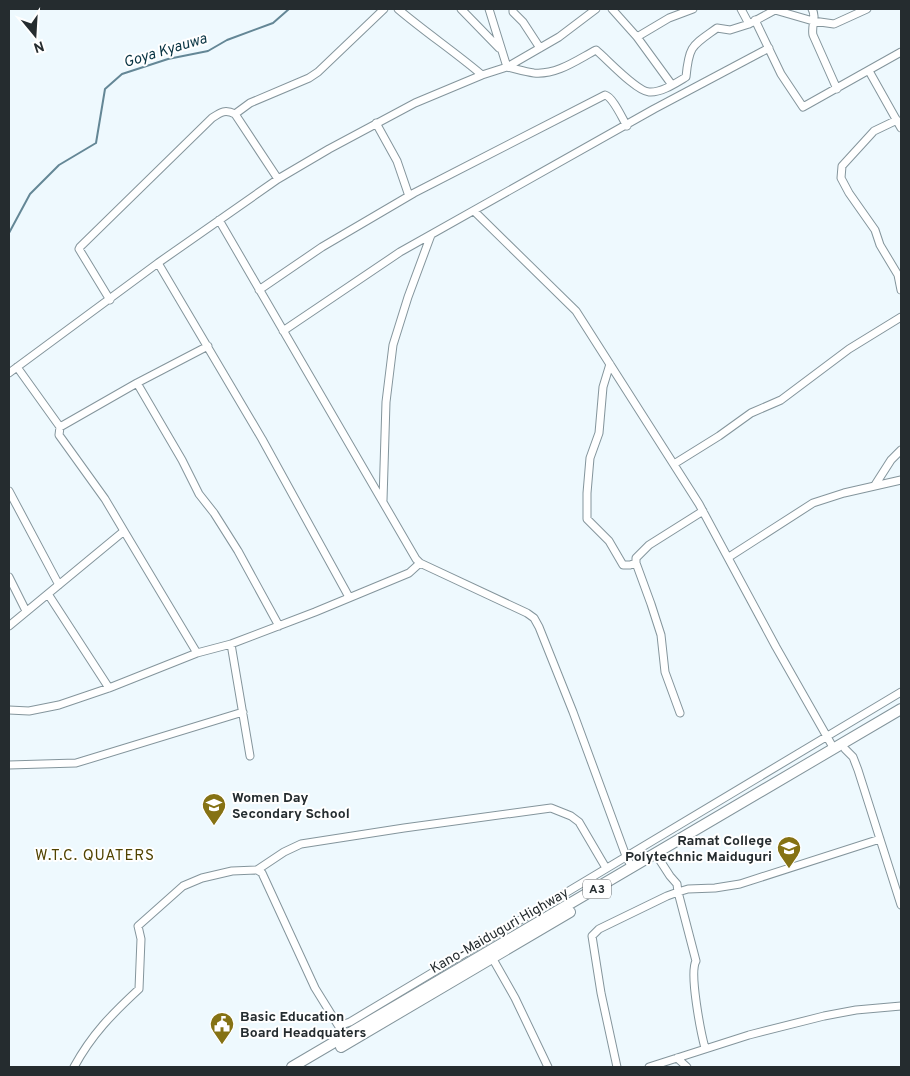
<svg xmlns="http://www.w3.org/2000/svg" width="910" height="1076" font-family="Overpass,sans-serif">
<rect width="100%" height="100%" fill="#eef9fe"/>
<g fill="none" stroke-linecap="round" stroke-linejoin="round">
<path stroke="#648796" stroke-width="2" d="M9,233L30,194L59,165L96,143L105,89L122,74L168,59L208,51L227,40L273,23L289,9"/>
<g stroke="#84959c" stroke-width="9">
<path id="minor" d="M398,9C425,32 455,52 482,75
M461,9L499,48
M489,9L507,67C516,69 525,72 534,73C557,75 577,60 596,50C607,59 636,91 649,92C661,93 676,83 686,77C689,45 692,46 717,28L730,30L749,24L775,10L813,21L834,24L867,9
M513,9V12L523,22L540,48
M612,9L637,37L672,85
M741,9L749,24
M812,9C817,17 811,26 813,35L837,89
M755,20L781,74L803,107L901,52
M637,37L669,18L693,9
M869,71L901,128
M235,114L250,103L309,78L318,72L384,9
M897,120L874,131L842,166L841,178L849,193L875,230L880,245L898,275L901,290
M376,123L397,161L409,196
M474,211L576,311L699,504L776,647L834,749
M219,220L416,559L420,563L527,613L534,618L539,627L573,712L626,856L632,868
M158,263L262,439L349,597
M259,290L322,247L414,193L605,95C613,97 622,118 627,126
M110,300L79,249L80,247L212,118C221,112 225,109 235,114L278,179
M283,331L400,252L654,109L769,48
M610,364L603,387L599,433L590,458L587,493V519L609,541L623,565H630L636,563
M9,373L158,263L278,179L329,149L415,103L482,75L507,67L559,37L596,9
M137,383L182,460L199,494L214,513L238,551L279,626
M60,427L137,383L208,346
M674,464L719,436L751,413L781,400L849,349L901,317
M875,485L891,460L901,450
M9,491L59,585
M383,500L386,402L393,345L408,297L431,235
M124,531L197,653
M729,557L813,503L844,493L901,480
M9,577L26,611
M48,594L109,688
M9,626L124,531L105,499L59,435L60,427L17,367
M231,644L250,756
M9,710L29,711L59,705L109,688L197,653L231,644L315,612L409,573L420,563
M680,713L665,672L661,635L651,604L636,563V558L649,545L703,511
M845,749L853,757L858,770L901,905
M9,765L76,763L243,712
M659,859L670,876L677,884L678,892L688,889L715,888L740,884L880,839
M257,870L262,873L315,988L341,1030
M490,954L515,998L548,1067
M339,1026L350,1022L901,692
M677,1058L687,1067
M74,1067C92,1034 112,1014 139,989L141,939L138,926L183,886L202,878L232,871L257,870L284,852L301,844L404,828L551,808L571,816L579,822L606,868
M617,1067L601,993L592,936L599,929L667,896L678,892L696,961C689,973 701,1033 705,1048
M649,1067L749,1035L824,1016L856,1010L901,1006"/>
</g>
<g stroke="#84959c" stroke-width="12">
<path id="highway" d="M341,1047L570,912
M292,1067L901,709"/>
</g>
<use href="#minor" stroke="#fff" stroke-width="7"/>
<use href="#highway" stroke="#fff" stroke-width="10"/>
</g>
<defs>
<g id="school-pin" transform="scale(1.25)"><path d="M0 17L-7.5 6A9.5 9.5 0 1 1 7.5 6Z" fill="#857214" stroke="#fff"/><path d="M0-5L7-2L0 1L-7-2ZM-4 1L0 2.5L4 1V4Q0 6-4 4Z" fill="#fff"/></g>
<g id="civic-pin" transform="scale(1.25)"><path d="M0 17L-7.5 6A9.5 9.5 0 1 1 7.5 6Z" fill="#857214" stroke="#fff"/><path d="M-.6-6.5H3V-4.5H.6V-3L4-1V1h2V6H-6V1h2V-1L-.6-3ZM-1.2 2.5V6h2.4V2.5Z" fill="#fff"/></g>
</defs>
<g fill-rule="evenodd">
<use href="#school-pin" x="214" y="805"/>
<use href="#school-pin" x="789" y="848"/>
<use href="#civic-pin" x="222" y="1024"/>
</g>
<g text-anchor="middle" stroke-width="4" stroke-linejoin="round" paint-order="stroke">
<rect fill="#fff" stroke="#666b6d" stroke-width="1" x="583" y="879.5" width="28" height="19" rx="4"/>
<g font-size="12" font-weight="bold" fill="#252c2f">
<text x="597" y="893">A3</text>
</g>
<g font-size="14" font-weight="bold" fill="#252c2f" stroke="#fff" text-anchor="start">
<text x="232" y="802">Women Day<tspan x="232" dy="16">Secondary School</tspan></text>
<text x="772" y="845" text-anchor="end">Ramat College<tspan x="772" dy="16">Polytechnic Maiduguri</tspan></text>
<text x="240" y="1021">Basic Education<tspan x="240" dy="16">Board Headquaters</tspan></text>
</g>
<g font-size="14" fill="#252c2f" stroke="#fff">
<text transform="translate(499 930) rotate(-30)" y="5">Kano-Maiduguri Highway</text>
</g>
<g font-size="15" font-style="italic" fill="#073342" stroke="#fff">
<text transform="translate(165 50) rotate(-17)" y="5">Goya Kyauwa</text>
</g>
<g font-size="15" letter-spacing="1" fill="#504300" stroke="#fff">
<text x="95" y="860">W.T.C. QUATERS</text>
</g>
</g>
<rect width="910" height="1076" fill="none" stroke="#252c2f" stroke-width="20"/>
<g transform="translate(35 35) rotate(162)" stroke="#ffffff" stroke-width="4" paint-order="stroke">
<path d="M0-4L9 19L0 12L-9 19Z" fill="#252c2f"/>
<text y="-8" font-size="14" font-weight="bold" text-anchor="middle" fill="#252c2f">N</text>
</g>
</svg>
